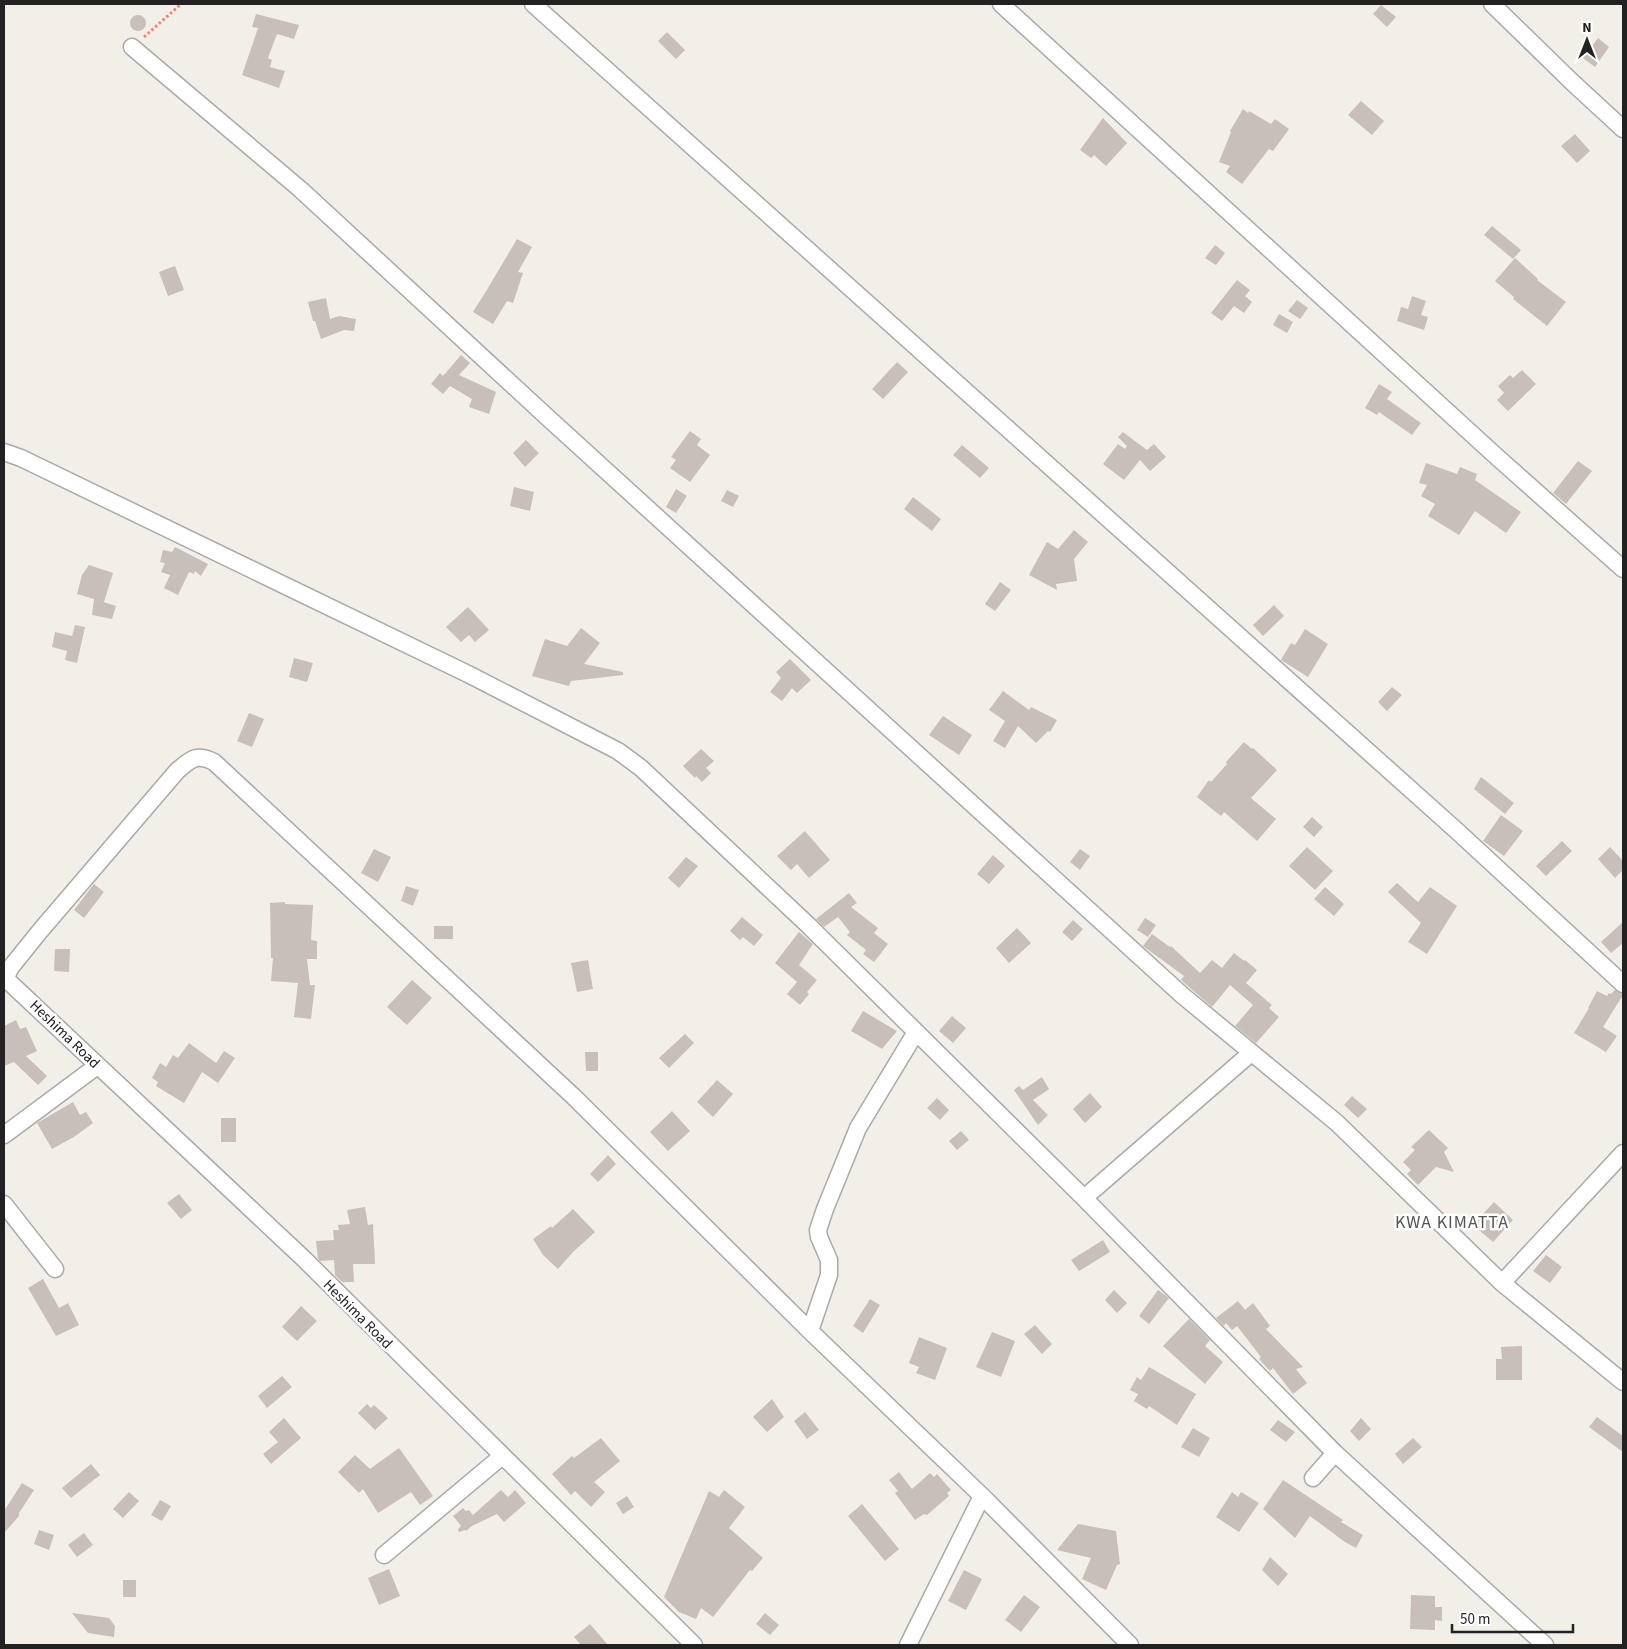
<svg xmlns="http://www.w3.org/2000/svg" width="1627" height="1649" font-family="'Source Sans 3',sans-serif">
<rect width="100%" height="100%" fill="#f2efe9"/>
<path fill="#c7bfb8" d="M1381,5L1396,17L1387,27L1373,14Z
M256,14L299,25L294,39L277,34L268,58L272,60L270,67L285,71L279,88L242,75L258,28L252,27Z
M130 23a8 8 0 1 1 16 0a8 8 0 1 1-16 0Z
M667,32L685,50L676,59L658,41Z
M1598,38L1609,47L1595,67L1583,58Z
M1361,101L1384,121L1372,135L1348,115Z
M1243,109L1248,113L1249,111L1271,124L1275,119L1289,129L1273,151L1269,149L1242,184L1226,172L1230,166L1219,162L1231,132L1230,131Z
M1103,118L1127,143L1106,166L1094,155L1091,158L1080,150Z
M1575,134L1590,151L1577,163L1561,146Z
M1492,226L1521,250L1513,259L1484,235Z
M517,239L532,247L518,272L523,273L513,303L507,301L493,324L473,312L488,288Z
M1215,245L1225,253L1216,265L1205,258Z
M1515,258L1538,279L1537,280L1566,302L1547,326L1513,299L1514,297L1495,281Z
M175,266L184,290L168,296L159,272Z
M1237,280L1250,290L1245,296L1252,302L1244,313L1234,306L1222,321L1211,313Z
M1412,296L1426,301L1421,315L1428,317L1424,330L1397,321L1401,307L1408,309Z
M326,298L330,319L339,316L356,319L354,331L344,330L321,339L315,321H313L308,302Z
M1297,300L1308,308L1300,319L1288,311Z
M1279,314L1293,322L1287,333L1273,325Z
M461,355L470,363L459,375L496,392L489,414L469,407L472,399L450,386L443,394L431,384L440,373L443,376Z
M897,362L908,372L883,399L872,389Z
M1522,370L1536,384L1508,411L1497,400L1504,393L1498,386L1510,375L1513,378Z
M1379,384L1392,392L1387,399L1421,423L1412,435L1379,412L1377,415L1365,408Z
M690,431L701,439L697,445L710,455L690,482L670,468L676,460L671,457Z
M1123,432L1147,450L1154,444L1166,457L1150,471L1140,460L1124,480L1103,464L1118,444L1125,449L1127,446L1118,437Z
M526,440L539,453L525,467L513,453Z
M962,445L989,468L980,478L953,455Z
M1578,461L1592,471L1566,504L1553,493Z
M1426,463L1457,474L1460,467L1477,474L1475,480L1521,512L1506,533L1475,511L1459,535L1428,516L1435,504L1421,496L1427,485L1419,483Z
M514,487L534,492L530,511L510,506Z
M676,489L687,496L676,513L666,507Z
M727,490L739,496L733,507L721,501Z
M913,497L941,519L932,531L904,509Z
M1074,530L1088,542L1074,559L1077,581L1056,584L1057,590L1029,575L1047,542L1058,549Z
M175,547L208,564L201,576L195,571L194,574L189,572L178,595L164,588L170,575L161,572L165,563L160,562L163,550L172,552Z
M89,565L113,573L104,602L77,594L82,575Z
M1000,582L1011,590L995,611L985,604Z
M94,599L116,606L112,619L92,615Z
M1274,605L1284,616L1263,636L1253,625Z
M468,607L489,630L475,642L469,635L461,642L446,627Z
M75,625L85,627L77,663L65,660L67,651L52,647L55,632L72,636Z
M581,628L600,643L584,664L623,672V675L571,681L569,686L532,676L545,639L567,646Z
M1305,629L1328,644L1308,677L1281,660L1291,643L1295,645Z
M294,658L313,663L307,682L289,677Z
M790,659L811,680L797,693L792,688L782,701L770,692L781,678L776,672Z
M1392,687L1402,695L1387,711L1378,702Z
M1003,691L1029,710L1031,707L1057,720L1050,732L1048,731L1036,743L1018,726L1005,748L993,741L1005,721L989,710Z
M249,713L264,719L252,747L237,741Z
M943,716L972,735L959,755L929,735Z
M1244,742L1252,749L1253,748L1277,770L1251,798L1276,819L1257,841L1224,812L1221,816L1197,797L1209,780L1211,782L1227,764L1226,762Z
M701,749L714,761L706,768L711,773L702,782L696,776L695,778L683,766Z
M1481,777L1514,803L1505,814L1474,789Z
M1501,815L1523,831L1504,856L1483,841Z
M1312,817L1323,827L1314,837L1303,827Z
M805,831L830,860L809,878L797,864L791,870L777,856Z
M1562,841L1572,851L1546,876L1536,866Z
M1307,847L1333,871L1315,890L1289,866Z
M1610,847L1623,861V870L1615,878L1598,859Z
M374,849L391,857L378,882L361,873Z
M1080,849L1090,856L1080,870L1070,862Z
M993,855L1005,866L989,884L977,874Z
M686,857L698,866L679,888L668,878Z
M1397,883L1418,902L1430,887L1457,906L1427,954L1408,942L1421,923L1388,892Z
M94,884L104,892L84,918L74,910Z
M406,886L419,890L413,906L401,901Z
M1325,887L1344,904L1334,916L1314,899Z
M849,893L857,903L851,907L878,928L874,933L888,944L874,962L863,954L866,950L847,935L850,932L838,917L824,927L816,919Z
M285,902V904L313,905L311,940L317,941V959H307L310,985H315L311,1019L294,1017L298,983L271,981L273,958H271L270,903Z
M742,917L763,935L754,946L743,937L740,940L730,931Z
M1145,918L1156,925L1148,937L1137,930Z
M1073,920L1083,929L1072,941L1062,932Z
M1623,922V943L1611,953L1601,942Z
M434,926H453V939H434Z
M1017,928L1031,943L1009,963L996,948Z
M799,932L813,944L799,965L817,980L807,992L809,994L800,1005L787,994L797,982L775,963Z
M1152,934L1170,947L1171,946L1200,973L1212,960L1222,968L1234,953L1244,961L1245,960L1257,970L1246,983L1272,1005L1269,1008L1279,1017L1256,1043L1235,1026L1253,1005L1230,985L1212,1007L1181,980L1184,976L1143,946Z
M55,949H70L69,972L54,971Z
M588,960L593,989L577,992L571,963Z
M412,980L432,998L407,1025L387,1007Z
M1615,990L1623,995L1603,1027L1617,1036L1606,1052L1574,1033L1589,1008H1588L1597,991L1607,996L1609,993L1611,994Z
M863,1011L897,1031L882,1049L851,1031Z
M952,1016L966,1028L953,1043L939,1031Z
M16,1020L20,1029L26,1027L37,1051L26,1056L47,1076L38,1085L14,1062L4,1066V1026Z
M685,1034L694,1043L669,1068L659,1058Z
M189,1043L216,1063L224,1051L235,1058L218,1083L202,1072L184,1103L156,1086L158,1082L152,1078L160,1063L166,1067L173,1055L178,1058Z
M585,1052H598V1071H586Z
M1042,1077L1049,1089L1033,1100L1048,1115L1038,1125L1014,1090L1019,1086L1023,1090Z
M717,1080L733,1094L713,1117L697,1102Z
M1090,1093L1102,1107L1085,1123L1073,1109Z
M1352,1096L1367,1109L1358,1118L1344,1105Z
M937,1098L949,1110L940,1120L927,1108Z
M73,1102L80,1115L86,1112L93,1123L74,1137L52,1149L37,1123Z
M672,1111L690,1131L668,1151L650,1132Z
M221,1118H236V1142H221Z
M1429,1130L1448,1148L1444,1152L1454,1172L1436,1167L1418,1185L1407,1174L1411,1170L1403,1162L1415,1150L1411,1147Z
M961,1131L969,1140L957,1150L949,1141Z
M608,1155L616,1164L598,1182L590,1174Z
M179,1194L192,1210L181,1219L167,1203Z
M1494,1202L1513,1220L1493,1242L1473,1225Z
M365,1207L368,1225L373,1224L375,1264H353L354,1282H342L335,1275L334,1260L320,1261L318,1259L316,1241L334,1240L333,1230H339L338,1225L350,1224L347,1210Z
M573,1209L595,1232L573,1252L558,1269L543,1255L533,1239L551,1226L552,1228Z
M1103,1240L1110,1252L1079,1271L1071,1260Z
M1546,1255L1562,1267L1550,1283L1533,1271Z
M43,1279L59,1308L68,1303L79,1325L56,1336L28,1288Z
M1114,1290L1127,1303L1117,1313L1105,1300Z
M1158,1290L1169,1298L1149,1324L1139,1316Z
M870,1299L880,1305L863,1333L853,1326Z
M1238,1301L1245,1310L1253,1303L1270,1326L1266,1329L1303,1367L1296,1369L1307,1383L1293,1394L1273,1368L1270,1371L1259,1359L1261,1357L1237,1326L1232,1330L1226,1323L1224,1326L1216,1318Z
M301,1306L317,1321L297,1341L282,1327Z
M1189,1319L1210,1340L1205,1346L1223,1362L1205,1384L1163,1346Z
M1035,1325L1052,1344L1042,1354L1024,1334Z
M992,1332L1015,1341L1001,1377L976,1367Z
M919,1337L947,1348L935,1380L916,1373L919,1367L909,1363Z
M1522,1346V1380H1496V1359H1502L1501,1347Z
M1149,1367L1196,1394L1177,1425L1149,1406L1147,1409L1134,1401L1138,1394L1130,1390L1137,1377L1141,1380Z
M282,1376L292,1387L267,1408L258,1396Z
M772,1399L784,1417L767,1432L753,1417Z
M367,1404L371,1408L374,1405L388,1418L375,1430L358,1413Z
M805,1412L819,1430L807,1439L794,1421Z
M1597,1417L1623,1436V1452L1589,1427Z
M284,1418L301,1438L271,1464L263,1454L278,1442L269,1432Z
M1361,1418L1371,1429L1359,1441L1350,1431Z
M1278,1420L1295,1432L1286,1442L1270,1430Z
M1193,1428L1210,1438L1199,1457L1181,1447Z
M601,1438L620,1461L594,1482L605,1492L591,1507L575,1491L571,1495L552,1474L572,1456L574,1458Z
M1413,1438L1422,1447L1403,1464L1395,1454Z
M399,1448L433,1496L420,1505L411,1492L378,1513L363,1489L359,1493L338,1472L355,1455L370,1469Z
M91,1464L100,1475L71,1498L62,1488Z
M899,1472L912,1489L930,1473L934,1477L937,1474L951,1490L947,1493L949,1496L927,1515L924,1514L915,1520L895,1493L898,1491L889,1480Z
M1283,1480L1343,1520L1341,1522L1363,1535L1356,1548L1345,1542L1310,1516L1295,1538L1263,1509Z
M22,1483L34,1490L19,1513V1516L4,1533V1511Z
M501,1490L508,1497L515,1490L526,1503L504,1522L497,1514L472,1526L466,1531L465,1530L459,1532L458,1529L461,1526L453,1516L463,1508L466,1511L469,1510L473,1515Z
M724,1490L745,1507L729,1528L763,1558L752,1571L750,1570L713,1617L701,1608L696,1619L679,1612L664,1597L709,1491L719,1497Z
M129,1492L139,1501L123,1518L113,1509Z
M1232,1492L1238,1497L1241,1492L1259,1503L1239,1532L1216,1517Z
M627,1496L634,1507L623,1514L616,1503Z
M160,1500L171,1506L162,1521L151,1515Z
M862,1504L899,1549L885,1561L848,1516Z
M1078,1524L1116,1531L1120,1564L1117,1565L1106,1590L1082,1579L1091,1558L1057,1550Z
M39,1530L54,1535L49,1550L34,1544Z
M84,1533L93,1545L77,1557L68,1545Z
M1270,1557L1288,1574L1278,1586L1262,1570Z
M389,1569L400,1596L379,1605L368,1578Z
M964,1570L982,1579L966,1610L948,1601Z
M123,1580H136V1597H123Z
M1024,1595L1040,1607L1021,1632L1005,1620Z
M1411,1595L1435,1596V1607H1442V1621L1435,1620V1630L1410,1629Z
M72,1613L109,1618L115,1626L114,1637L88,1633Z
M765,1613L779,1625L770,1635L756,1624Z
M590,1624L608,1645H581L574,1637Z"/>
<g fill="none" stroke-linecap="round" stroke-linejoin="round">
<g stroke="#a9a9a9" stroke-width="19">
<path id="minor" d="M533,4L1457,831L1623,984
M1001,4L1497,457L1623,569
M1492,4L1572,82L1623,129
M132,47L300,189L546,416L1182,995L1337,1123L1502,1283L1623,1382
M4,452L21,458L468,674L618,751L641,768L807,924L1084,1198L1335,1453L1545,1645
M4,1135L97,1066
M1084,1198L1251,1053
M4,1204L55,1269
M1502,1283L1623,1153
M810,1331L829,1275V1260L819,1237L818,1230L825,1209L858,1128L916,1032
M1313,1478L1335,1453
M384,1555L501,1457
M694,1645L303,1258L7,980V975L11,967L40,931L177,771C191,759 196,753 214,762L574,1097L810,1331L982,1496L1130,1645
M908,1645L982,1496"/>
</g>
<path stroke="#fa8072" stroke-width="3" stroke-dasharray="2.5 2.5" stroke-linecap="butt" d="M144,37L181,4"/>
<use href="#minor" stroke="#fff" stroke-width="16"/>
</g>
<g text-anchor="middle" stroke-width="5" stroke-linejoin="round" paint-order="stroke">
<g font-size="15" fill="#222" stroke="#fff">
<text transform="translate(65 1034) rotate(44)" y="5">Heshima Road</text>
<text transform="translate(358 1314) rotate(45)" y="5">Heshima Road</text>
</g>
<g font-size="18" letter-spacing="1" fill="#555" stroke="#fff">
<text x="1452" y="1228">KWA KIMATTA</text>
</g>
</g>
<rect width="1627" height="1649" fill="none" stroke="#222222" stroke-width="10"/>
<g transform="translate(1587 40)" stroke="#ffffff" stroke-width="4" paint-order="stroke">
<path d="M0-4L9 19L0 12L-9 19Z" fill="#222222"/>
<text y="-8" font-size="14" font-weight="bold" text-anchor="middle" fill="#222222">N</text>
</g>
<path d="M1452 1624v8h121v-8" fill="none" stroke="#222222" stroke-width="2.5"/>
<text x="1460" y="1624" font-size="15" fill="#222222" stroke="#ffffff" stroke-width="4" paint-order="stroke">50 m</text>
</svg>
